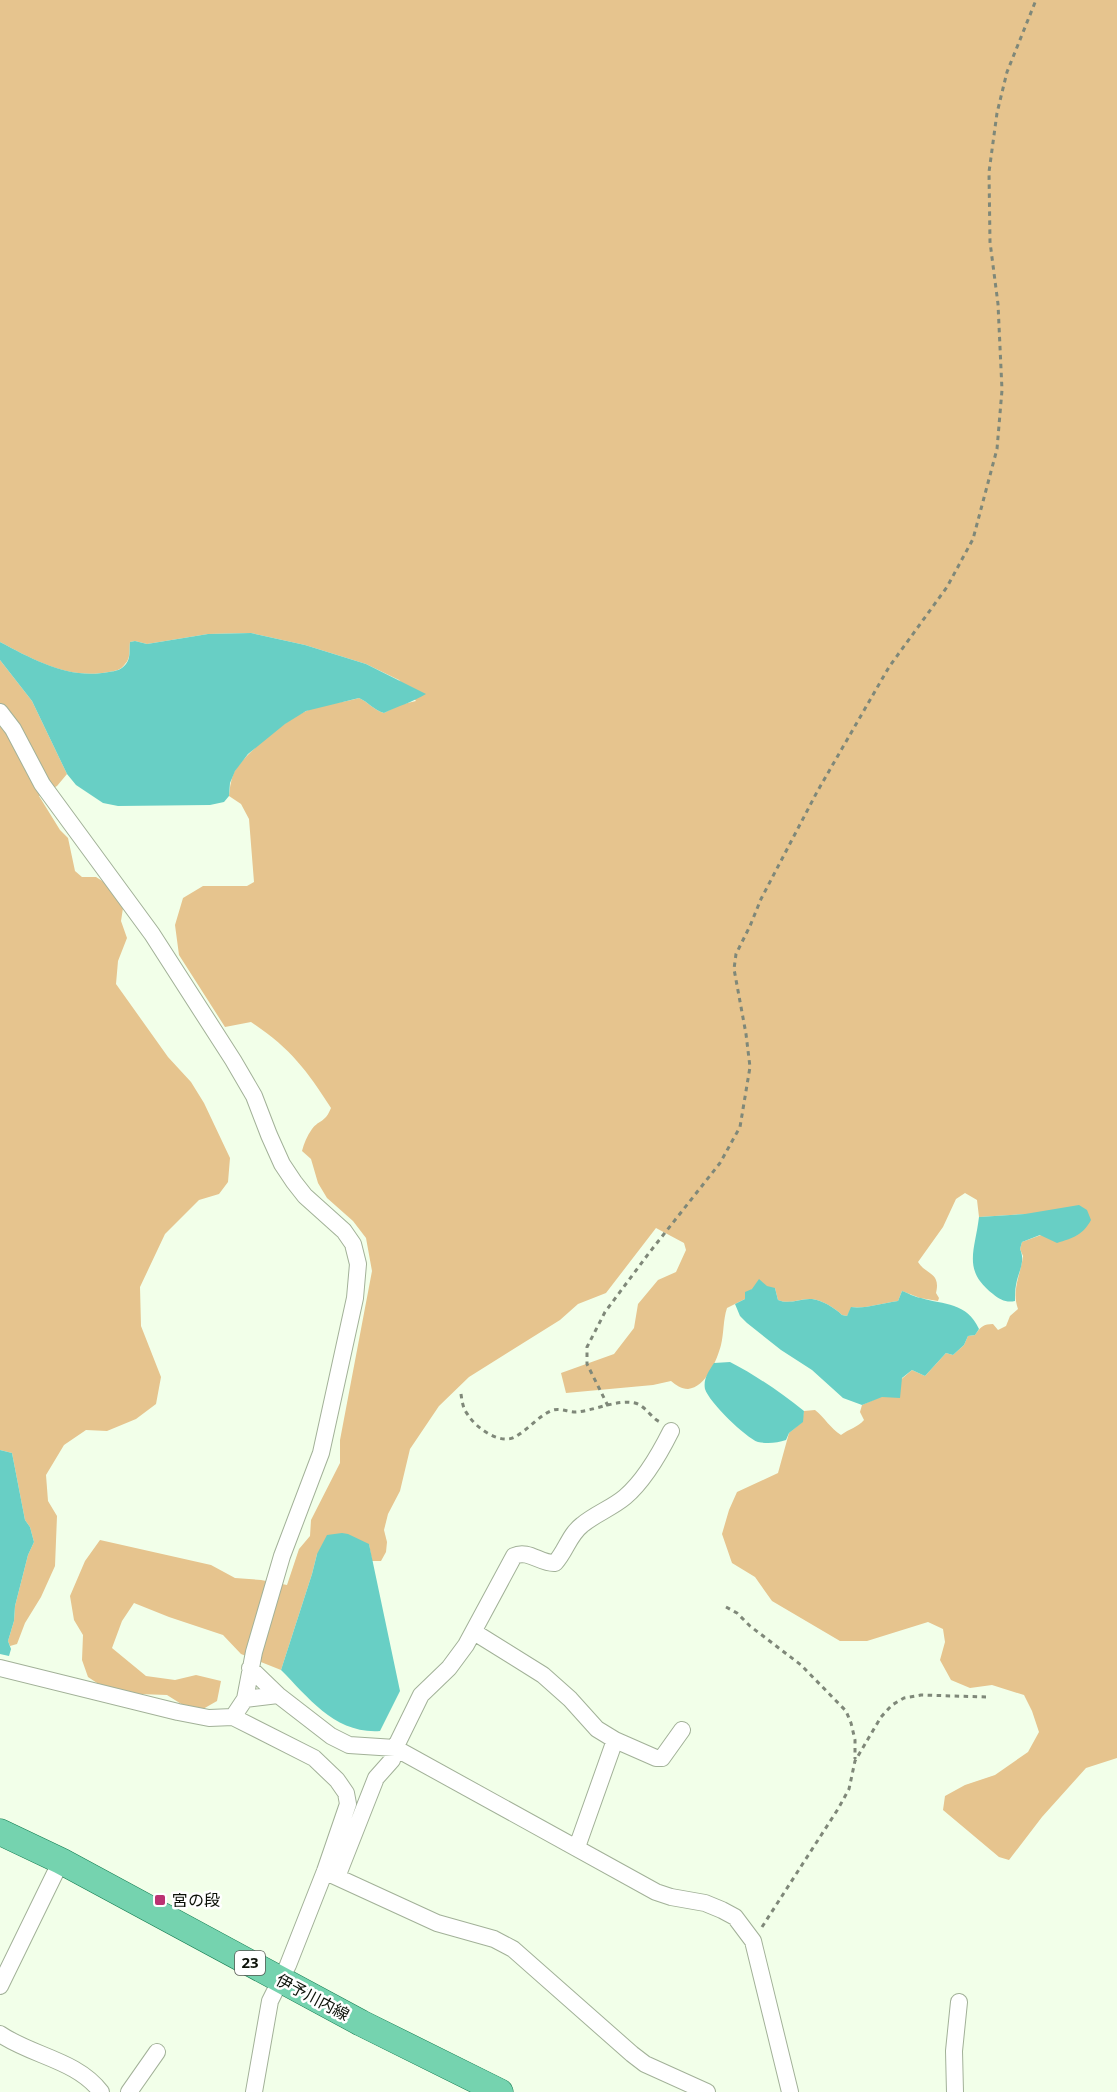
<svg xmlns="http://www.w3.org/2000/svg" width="1117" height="2092" font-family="'Noto Sans','Noto Sans JP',sans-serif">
<rect width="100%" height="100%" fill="#f2ffe9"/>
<path fill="#e6c48e" d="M0,0H1117V1758L1086,1768L1042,1817L1009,1860L999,1857L943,1810L945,1796L965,1785L995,1775L1028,1752L1039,1732L1032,1711L1024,1695L992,1685L970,1688L951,1680L940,1660L945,1642L943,1629L928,1622L867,1641H840L772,1601L755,1577L732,1563L722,1534L729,1510L737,1492L778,1473L789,1433L802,1422L804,1411L815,1410C825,1418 830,1428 841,1435C849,1429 858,1427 864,1420L860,1412L862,1405L882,1396L912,1370L925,1376L946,1353L953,1355L964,1345L968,1336L975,1335C980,1327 984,1324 993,1324L998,1330L1006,1326L1010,1316L1018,1309C1011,1290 1021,1274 1023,1256L1020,1249L1022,1242L1041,1235L1025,1214L979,1217L977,1200L965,1193L956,1199L943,1227L918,1262C926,1275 941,1272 936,1293L939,1298L938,1301L920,1298L902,1291L898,1301C883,1303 865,1309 852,1307L847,1316L842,1315C835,1308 822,1300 812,1299C799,1298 790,1305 778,1300L775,1288L752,1289L745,1299L727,1308C723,1320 724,1333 721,1345C717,1360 706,1387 688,1389C681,1389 676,1385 671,1381L653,1385L566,1393L561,1373L614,1354L634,1328L638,1304L658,1280L676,1272L686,1250L684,1243L656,1228L606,1293L578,1304L560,1320L469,1377L439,1406L410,1449L400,1491L388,1514L384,1530L387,1542L386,1552L381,1561H372L369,1544L317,1554L312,1574L281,1670L241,1654L223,1635L169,1617L134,1603L122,1621L112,1648L146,1676L175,1680L196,1675L221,1681L217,1701L203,1709L186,1707L167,1695L139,1694L100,1685L88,1677L82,1660L83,1635L74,1620L70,1596L85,1561L100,1540L211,1565L235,1578L261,1580L287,1585L299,1549L310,1536L311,1520L340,1463V1440L372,1271L366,1238L353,1221L327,1198L318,1183L311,1159L302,1151C304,1143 307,1136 312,1129C320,1119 325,1123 331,1108C306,1069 290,1048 251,1022L225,1027L179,955L175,925L183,898L203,886H247L254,882L249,819L241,804L229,796C230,787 231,777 236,769C248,751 285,721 304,712C320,704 342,703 359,698C368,702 374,710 384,713L399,705L416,701L399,680L366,664L305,645L251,633L208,634L147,644L135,641L130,642C129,650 131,658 125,664C121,670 115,671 109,672C69,680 34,660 0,642Z
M0,660L32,701L67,774L57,786L39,796L60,830L68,838L75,871L82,877H96L107,884L123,908L121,921L127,938L118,961L116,984L168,1057L191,1082L204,1103L230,1158L228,1182L219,1194L199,1200L165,1234L140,1287L141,1326L161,1377L156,1404L136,1419L107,1431L86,1430L64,1445L46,1475L48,1501L57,1516L55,1566L41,1597L25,1623L17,1644L10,1646L8,1641L14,1621L15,1606L28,1555L34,1542L30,1527L25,1520L12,1453L0,1450Z"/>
<path fill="#68cfc5" d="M251,633L305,645L366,664L426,694C413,702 398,706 384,713C374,710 368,702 359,698L306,711L285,724L248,754L235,771L230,783L229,796L224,802L210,805L118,806L103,803L76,785L67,774L32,701L0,660V642C34,660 70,680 109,672C116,671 121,670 126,664C131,658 129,649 130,642L135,641L147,644L208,634Z
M1079,1205L1087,1210L1091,1220C1083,1235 1073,1238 1057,1243L1040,1235L1022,1242L1020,1249C1026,1262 1018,1272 1016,1285C1015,1290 1015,1295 1015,1301C1007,1303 1000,1300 993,1294C962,1270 975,1251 979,1217L1025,1214Z
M759,1279L767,1286L775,1288L778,1300C790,1305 800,1298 812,1299C822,1300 835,1308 842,1315L847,1316L851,1307C865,1309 883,1303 898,1301L902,1291C908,1293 914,1297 921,1298C944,1305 967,1302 979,1329L975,1335L968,1336L964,1345L953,1355L946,1353L925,1376L912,1370L902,1378L900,1398L882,1397L862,1405L843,1398L812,1370L781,1350L747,1323L740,1316L735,1304L745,1299V1292L752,1289Z
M730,1362C757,1376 780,1392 804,1411L803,1422L789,1433L786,1440C777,1443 768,1444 758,1442C746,1438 709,1402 705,1389C703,1379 709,1371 714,1363Z
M0,1450L12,1453L25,1520L30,1527L34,1542L28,1555L15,1606L14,1621L8,1641L11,1649L9,1656L0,1654Z
M342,1533L348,1534L369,1544L400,1691L380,1731C335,1734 309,1698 281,1670L312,1574L317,1554L327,1535Z"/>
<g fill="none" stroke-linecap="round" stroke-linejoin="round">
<g stroke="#a2b198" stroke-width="18">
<path id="street" d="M0,712L13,729L42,784L152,934L233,1060L254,1096L269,1135L282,1164L294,1182L305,1196L344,1231L353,1244L358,1264L355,1298L321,1453L282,1556L254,1652L245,1699
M474,1632L543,1675L570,1699L597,1729L615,1740L656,1758H662L682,1730
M0,1668L178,1712L209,1718L233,1717L314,1758L337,1780L346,1793L348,1804L325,1871L288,1965L270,2001L254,2092
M250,1668L278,1695
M233,1717L245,1699L278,1695L331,1736L349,1745L395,1748L656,1892L671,1897L705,1903L722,1910L735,1917L753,1941L790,2092
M577,1847L615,1740
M328,1873L437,1923L494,1939L513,1949L632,2054L645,2064L707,2092
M337,1877L376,1778L392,1760L395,1748L421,1695L449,1668L466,1645L514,1556C528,1549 541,1564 555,1563C566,1551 569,1535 582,1525C595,1514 612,1508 625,1497C645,1480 660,1453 671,1431
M0,1986L61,1861
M0,2034C32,2056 77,2060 101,2092
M129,2092L157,2052
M955,2092L954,2051L959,2002"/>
</g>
<g stroke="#147c51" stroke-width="27">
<path id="primary" d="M0,1832L61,1861L361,2023L500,2092"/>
</g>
<path stroke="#7f8879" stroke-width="3" stroke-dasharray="4.5 4.5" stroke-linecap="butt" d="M461,1394C462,1401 463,1409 468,1415C476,1428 500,1445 515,1437C528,1430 539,1415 553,1410C561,1408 568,1412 576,1412C593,1411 617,1399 635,1403C646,1406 651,1418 660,1422
M608,1406L587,1364V1347L605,1312L649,1253L720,1163L740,1127L750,1067L746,1034L734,969L736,954L750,926L761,899L817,792L889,667L947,587L973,539L997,449L1002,390L998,304L990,242L989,172L997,113L1007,72L1036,0
M726,1607L737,1613L750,1626L801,1665L846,1711L851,1723L855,1740V1759
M762,1927L838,1809L849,1789L855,1761L881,1717L892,1705L904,1698L921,1695L986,1697"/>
<use href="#street" stroke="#fff" stroke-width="16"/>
<use href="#primary" stroke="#75d3af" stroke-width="26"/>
</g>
<rect fill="#bb3271" stroke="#fff" stroke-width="2" x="154" y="1894" width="12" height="12" rx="3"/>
<g text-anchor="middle" stroke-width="5" stroke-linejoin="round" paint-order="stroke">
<rect fill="#fff" stroke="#555852" stroke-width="1.5" x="235" y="1951" width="30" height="24" rx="4.5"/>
<g font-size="15" font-weight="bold" fill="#0c1108">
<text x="250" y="1968">23</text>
</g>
<g font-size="16" fill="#0c1108" stroke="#fff" text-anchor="start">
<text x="172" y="1906">宮の段</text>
</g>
<g font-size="16" fill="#0c1108" stroke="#fff">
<text transform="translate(313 1997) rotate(28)" y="6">伊予川内線</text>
</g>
</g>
</svg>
